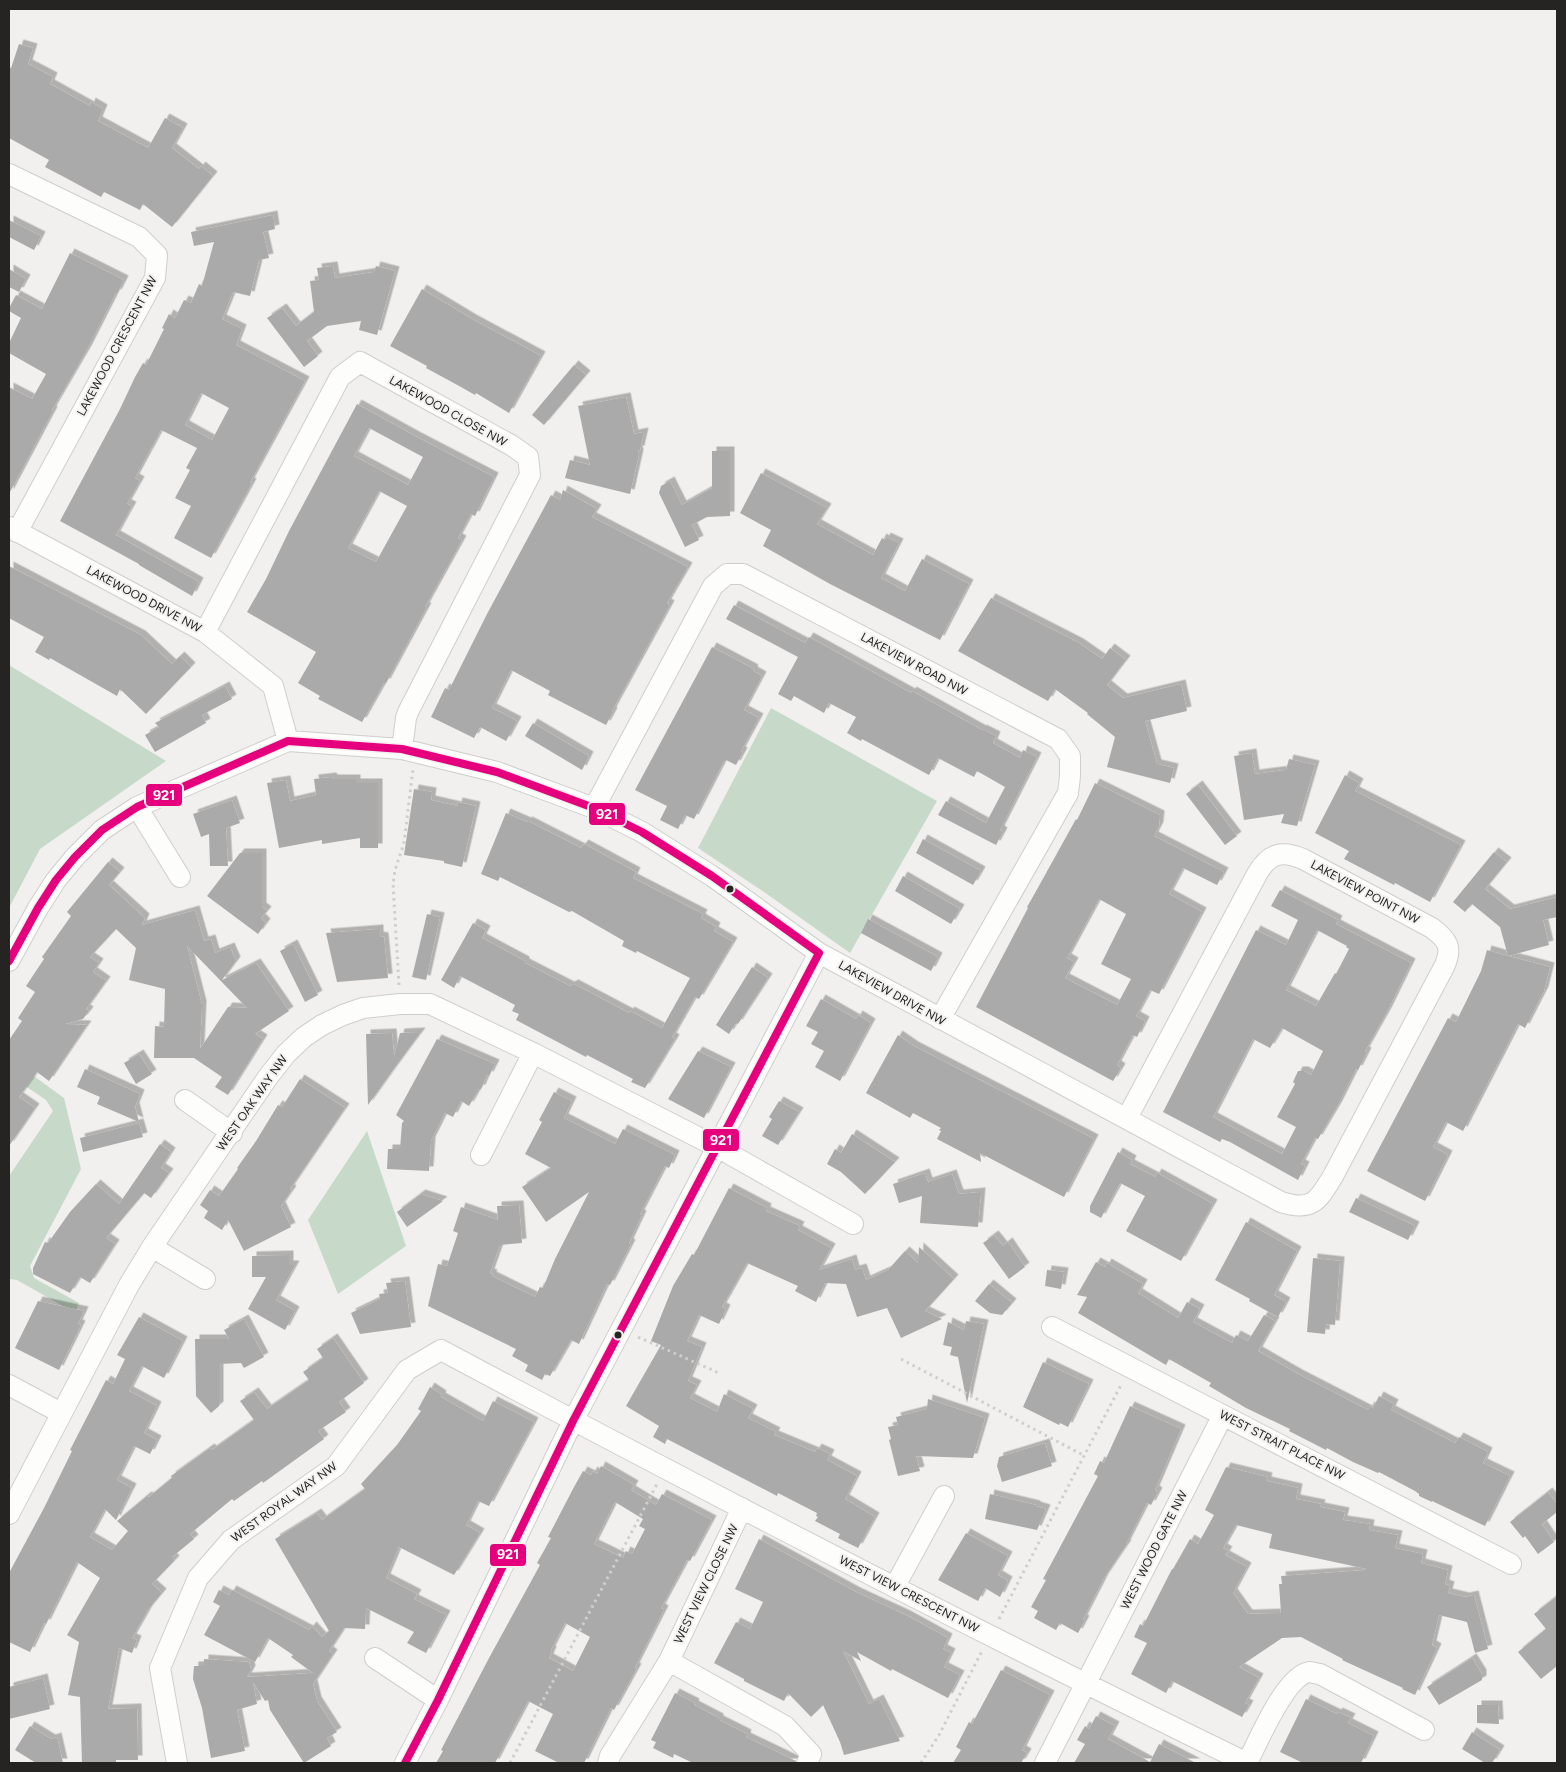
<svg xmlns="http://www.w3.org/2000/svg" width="1566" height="1772" font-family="Figtree,sans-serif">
<defs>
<filter id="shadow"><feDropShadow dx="4.5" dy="-4.5" stdDeviation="0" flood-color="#0004"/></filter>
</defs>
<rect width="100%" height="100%" fill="#f1f0ee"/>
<path fill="#c7daca" d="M9,665L166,761L40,849L9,908Z
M771,708L937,801L850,953L764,892L698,848Z
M9,1058L64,1098L81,1169L30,1266L34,1278L79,1303L75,1313L17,1280L9,1279V1176L53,1111L46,1100L9,1075Z
M367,1131L406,1246L338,1294L308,1220Z"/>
<path fill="#abaaaa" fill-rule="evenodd" filter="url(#shadow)" d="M19,44L33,48L28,64L53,77L50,84L90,106L91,102L103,109L98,121L148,148L165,118L183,128L172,148L199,169L201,166L213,176L172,227L143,204L140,210L104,192L101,197L66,178L45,167L49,160L9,138V67L11,68Z
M273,215L275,229L263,232L269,258L259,260L250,296L233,292L222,319L242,329L236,345L305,381L250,482L252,483L211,558L174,538L191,506L175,498L190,470L186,468L197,448L161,430L135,478L140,481L127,504L132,506L116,535L199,582L192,596L139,565V564L60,521L120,409L135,377L143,363L146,365L164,329L162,328L169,314L175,318L184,300L191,303L199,284L202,286L214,242L194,246L191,232ZM201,393L229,408L212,440L185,425Z
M9,220L41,236L34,250L9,237Z
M70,253L124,280L117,294L116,293L87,350L52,410L53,411L9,494V387L32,399L46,374L9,353V343L21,318L9,311V308L16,295L42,309Z
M333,266L335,278L374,272L376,266L395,271L377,335L359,330L361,321L327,326L307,341L318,356L304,367L267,318L282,308L296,326L314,312L310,281L319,280L317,268Z
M9,269L26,279L19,292L9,287Z
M422,289L472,319L541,356L509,413L476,393L475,395L461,387L426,368L427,366L390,346Z
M574,365L586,375L544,425L532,415Z
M626,397L634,434L644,432L640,450H638L639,454L630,494L565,478L570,460L590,465L578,406Z
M357,404L415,436L494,477L475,516L471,514L458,538L462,540L425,607H427L393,670L386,683H384L362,722L318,699L320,696L298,683L316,652L247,612L266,579L289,531ZM369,428L423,457L408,485L354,456ZM379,491L407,506L376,562L348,548Z
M712,451H730V516L707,517L692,525L699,540L685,547L659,493L661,486L670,481L682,505L712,488Z
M761,473L827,508L817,524L873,555L882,538L885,540L886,537L899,543L881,578L905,591L922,559L969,584L940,640L830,584L763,546L771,530L740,513Z
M563,490L597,509L592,517L688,567L667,603L670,605L612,711L613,712L606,725L548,695L550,691L511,670L492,708L517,721L506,741L480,727L474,738L431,717L445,688L449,690L487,614L551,495L560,500Z
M9,566L141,635L172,664L180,656L191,667L146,714L120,689L117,696L50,658L49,660L35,652L44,637L9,618Z
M991,598L1079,643L1102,659L1110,648L1126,660L1107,685L1123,698L1181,684L1187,711L1145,721L1157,764L1174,768L1170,783L1107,767L1115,737L1087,714L1088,713L1055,689L1048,701L958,651Z
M734,605L805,643L809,637L911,693L912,691L982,730V729L996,736L993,743L1020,758L1023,750L1037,757L1000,830L1003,832L996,845L938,815L946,801L986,823L1005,787L977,771L974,777L938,758L929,775L862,739L861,741L847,733L856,717L829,703L824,713L794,696L791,701L778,694L798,657L726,619Z
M712,647L754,669L753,671L762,676L744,710L759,718L741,751L743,752L736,765L726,760L725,762L724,761L694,819L685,815L678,829L660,820L667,806L635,790Z
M225,686L232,699L202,715L206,723L155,752L145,735L159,727L155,723Z
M533,723L589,756L582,770L525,736Z
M1252,753L1255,774L1286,770L1289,759L1315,765L1297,826L1281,823L1284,814L1244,820L1234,756Z
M1345,775L1359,783L1355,791L1461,845L1430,902L1395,883L1394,885L1344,859L1349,851L1315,833Z
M332,777L333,779H356V783H378V848H360V838L322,844V840L279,848L267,783L286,780L290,801L316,795L314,779Z
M1095,783L1160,815L1159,826L1154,836L1224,872L1217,885L1183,868L1169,894L1202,912L1159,994L1150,990L1136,1016L1145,1021L1137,1037L1133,1035L1117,1065L1121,1068L1113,1081L976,1007L1028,908L1027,907L1035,893L1076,819L1077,820ZM1099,899L1126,914L1101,964L1131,979L1117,1005L1065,978L1074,962L1067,958Z
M1198,785L1237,836L1225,845L1186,794Z
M414,789L432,792L431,800L457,806L458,802L476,806L462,867L444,863V861L404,855Z
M232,800L240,823L226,828L228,866H210L209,834L201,837L193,814Z
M506,813L527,822L528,821L581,848L584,844L636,872L633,878L703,914L701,918L716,927L714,931L733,942L699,999L695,997L672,1037L675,1039L645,1088L631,1082L633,1079L587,1055L586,1057L516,1020L519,1014L512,1011L515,1005L460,976L454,988L441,980L473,923L486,930L482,938L525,961V963L570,986L574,984L629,1013L630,1011L662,1028L690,978L637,951L636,953L622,946L624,941L572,911L569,912L500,877L498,881L481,874Z
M923,839L981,871L973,885L916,853Z
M1494,852L1507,862L1485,889L1510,909L1557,897V917L1543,920L1549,945L1508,956L1550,967L1544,991L1525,1028L1518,1024L1463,1131L1446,1122L1433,1147L1448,1155L1425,1201L1367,1171L1448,1018L1456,1022L1481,971L1487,950L1508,956L1500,927L1472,904L1465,912L1453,902Z
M240,853H262V907L267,911L261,918L266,923L258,934L207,896Z
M108,862L120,872L109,885L145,918L142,925L195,910L204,941L211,939L215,953L230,947L236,961L222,980L256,963L289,1011L255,1034L263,1039L228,1095L215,1087L222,1077L194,1058H154L155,1026L164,1027L165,989L129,980L136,948L116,929L90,957L99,963L93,972L106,981L86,1009L89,1011L83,1019L65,1024L87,1025L49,1081L37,1072L19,1097L35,1108L9,1146V1040L22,1021L18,1018L35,992L26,986L44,959L42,957L71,916L67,912ZM187,946L247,1008L228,1007L200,1049L202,1005Z
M903,876L960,909L951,924L895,891Z
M1280,890L1338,920L1336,924L1411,963L1387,1012L1365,1051L1367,1052L1358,1070L1356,1069L1338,1105L1318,1139L1315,1138L1301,1164L1305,1166L1298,1180L1230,1142L1222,1139L1220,1142L1163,1112L1256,930L1286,945L1298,920L1271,906ZM1317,930L1347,946L1346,947L1349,949L1336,974L1335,973L1316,1006L1286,990ZM1282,1028L1323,1051L1311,1075L1304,1071H1298L1293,1082L1295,1084L1277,1117L1296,1127L1282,1154L1213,1117L1253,1039L1270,1048Z
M427,914L440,917L426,980L412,977Z
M868,919L938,957L931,971L861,933Z
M379,929V936L384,937L388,978L337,982L326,933Z
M293,944L318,995L305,1002L280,951Z
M752,967L768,978L738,1024L736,1023L729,1034L716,1025Z
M821,999L856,1019L858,1015L871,1023L840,1081L815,1067L824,1051L811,1044L818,1032L806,1026Z
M421,1032L390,1074L368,1105L366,1034L392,1033L394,1056L400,1033Z
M898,1035L914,1046L1094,1139L1064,1197L980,1153L981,1162L937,1139L941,1131L939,1130L941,1128L913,1113L910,1118L866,1093Z
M437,1039L495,1064L489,1076L487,1075L481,1089H479L469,1106L461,1101L453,1117L445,1113L431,1141L429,1171L387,1169L388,1149H400L402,1123L404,1121L396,1115Z
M698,1051L731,1067L704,1118L668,1099Z
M139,1054L152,1074L136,1084L124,1063Z
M85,1069L140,1094L135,1107L139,1122L97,1104L100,1097L77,1087Z
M300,1079L345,1108L290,1189L292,1190L281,1206L291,1227L244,1251L228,1220L222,1230L204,1218L208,1211L200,1205L210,1190L219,1196L238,1169L237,1168L256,1141L278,1105L282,1107Z
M554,1092L572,1101L564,1118L615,1144L623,1129L675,1155L669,1168L665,1166L640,1214L642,1215L629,1243L631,1244L610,1285L607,1284L579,1344L571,1340L550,1376L545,1374L542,1380L525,1371L528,1365L512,1356L516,1349L428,1306L438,1264L447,1266L458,1233L453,1231L461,1207L498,1220L497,1206L519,1205L522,1243L500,1245L490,1273L493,1274L492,1276L535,1297L540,1287L543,1288L555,1259L589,1192L546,1222L522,1187L551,1168L525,1154L542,1122L539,1120Z
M779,1101L799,1112L778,1145L762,1136L772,1119L769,1117Z
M139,1123L143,1137L83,1152L80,1138Z
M852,1134L895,1162L865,1194L841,1172L827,1164L835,1149L841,1153Z
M160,1144L171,1152L161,1168L169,1173L151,1198L144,1193L106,1238L115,1244L90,1283L80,1277L70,1293L33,1274V1268L45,1242L48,1243L70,1212L96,1184L119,1204Z
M1118,1152L1132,1160L1130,1164L1155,1177L1157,1173L1213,1204L1181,1261L1126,1231L1145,1196L1120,1183L1101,1218L1090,1212V1206Z
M925,1173L928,1182L952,1174L959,1194L981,1192L978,1227L920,1223L922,1196L899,1203L893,1184Z
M729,1188L767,1208L766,1211L800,1226L798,1230L831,1248L819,1270L852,1259L855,1270L862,1268L866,1280L888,1270L905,1251L918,1263L919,1247L954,1279L925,1311L942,1319L901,1338L887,1308L857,1317L846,1284L825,1283L816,1302L795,1291L798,1286L747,1263L722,1307L726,1309L719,1324L699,1315L687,1341L702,1347L688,1381L697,1385L690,1398L717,1412L724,1394L753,1409L748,1418L776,1432L774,1435L815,1452L817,1448L830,1454L827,1460L857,1476L845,1499L875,1517L858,1548L838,1538L840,1534L815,1521L818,1517L816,1516L817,1513L778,1493L777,1496L667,1439L665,1444L653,1437L659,1426L626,1406L661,1345L651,1341L673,1286L692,1254L694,1255Z
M421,1194L443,1201L407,1227L397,1212Z
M1356,1198L1415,1226L1408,1240L1349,1212Z
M1246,1222L1297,1251L1274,1295L1286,1302L1278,1317L1249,1301L1250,1299L1215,1280Z
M994,1235L1003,1246L1008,1242L1025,1267L1009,1279L983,1243Z
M289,1255V1265H295L276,1300L295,1311L285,1330L248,1309L266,1277H252V1256Z
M1313,1258L1340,1261L1335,1325L1326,1324L1325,1334L1307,1332Z
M1096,1262L1105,1267L1107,1263L1143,1284L1138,1293L1178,1318L1187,1302L1200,1309L1193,1322L1232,1343L1236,1335L1248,1341L1264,1315L1275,1321L1258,1351L1298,1374L1368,1410L1370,1406L1373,1408L1379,1396L1394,1404L1391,1410L1455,1443L1459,1437L1488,1452L1483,1463L1510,1476L1485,1526L1432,1501V1502L1419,1496V1494L1415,1491L1379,1472L1378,1473L1353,1462L1327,1448L1326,1450L1289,1431L1290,1429L1246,1408L1209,1386L1211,1383L1169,1359L1166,1365L1078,1313L1087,1297L1077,1295Z
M1047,1270L1064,1272L1061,1289L1045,1286Z
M405,1281L411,1327L360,1334L351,1313L380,1299L379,1294L388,1293L386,1283Z
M989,1284L1012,1303L1002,1315L990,1313L975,1301Z
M38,1301L84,1311L78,1324L81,1325L59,1370L15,1348Z
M139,1317L183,1341L164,1378L142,1366L129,1391L157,1406L144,1433L157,1440L150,1454L134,1446L117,1480L132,1488L116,1520L105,1509L90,1537L112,1550L128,1531L117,1521L147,1496L149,1497L172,1478L171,1476L210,1448L212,1450L254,1420L240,1401L254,1392L267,1409L309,1380L303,1372L323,1358L317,1349L333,1338L364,1383L339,1402L346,1412L318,1431L324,1439L263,1483L262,1481L234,1501L232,1499L190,1534L194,1539L172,1557L175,1560L152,1584L162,1593L148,1610L132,1638L137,1640L132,1653L119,1648L108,1709L137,1708L138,1760H116V1763H82L80,1697L68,1695L79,1642L67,1635L100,1578L77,1562L46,1624L44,1623L30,1652L9,1642V1573L44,1508L72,1451L70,1450L106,1380L113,1384L125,1359L117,1355Z
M244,1319L264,1357L244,1368L241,1363L219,1364V1406L211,1413L196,1396L195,1339H229L224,1330Z
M966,1321L984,1324L967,1403L958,1357L950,1355L952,1347L943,1345L948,1322L964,1330Z
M1043,1362L1089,1384L1068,1427L1060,1423L1059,1425L1023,1407Z
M430,1387L442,1395L441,1397L483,1421L493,1401L534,1422L489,1506L478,1501L466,1525L480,1533L454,1575L399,1547L386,1578L417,1594L414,1599L446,1615L426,1653L407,1643L414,1632L366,1608L365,1629L344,1628L329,1651L333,1654L313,1684L317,1701L337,1732L327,1738L331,1746L304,1763L270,1710L268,1700L265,1701L253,1682L257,1704L237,1710L245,1751L211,1758L202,1708L193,1679L194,1666H204V1659L249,1662L251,1670L247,1677L313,1673L291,1657L293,1655L268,1638L255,1662L204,1635L220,1606L213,1602L219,1590L229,1595L232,1590L309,1630L312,1626L322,1637L329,1631L275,1539L317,1513L322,1520L365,1489L361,1484L397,1445L421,1411L418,1409Z
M928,1399L985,1418L973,1458L916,1456L920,1471L898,1476L889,1440L891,1439L888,1427L898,1425L896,1417L927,1409Z
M1130,1406L1181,1429L1155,1490L1158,1492L1151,1505L1147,1503L1126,1544H1127L1104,1578L1083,1619L1085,1620L1078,1633L1060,1623L1056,1630L1034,1618L1038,1611L1031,1607L1046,1580L1043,1579L1098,1476L1094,1474L1100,1461L1104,1463Z
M1045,1443L1052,1466L1002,1482L997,1466L999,1457Z
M601,1466L634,1485L631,1490L656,1505L662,1494L712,1520L690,1561L687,1560L661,1608L664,1610L635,1667L637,1668L614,1710L611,1708L584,1763H559L535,1751L553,1714L528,1701L495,1763H436L443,1751L441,1750L489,1658L540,1565L537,1563L551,1538L548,1537L574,1487L583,1471L591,1475L593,1471L597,1474ZM615,1502L643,1519L639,1526L645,1529L632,1554L626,1551L623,1558L594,1544ZM565,1623L590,1637L573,1671L549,1658L552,1651L551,1650Z
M1226,1467L1268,1477L1267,1481L1298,1488L1296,1499L1321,1504L1320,1507L1345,1512L1343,1520L1370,1524L1369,1530L1398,1535L1395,1548L1423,1554L1421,1563L1448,1570L1445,1584L1450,1586L1448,1593L1465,1597L1474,1595L1488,1649L1475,1653L1467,1622L1439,1615L1432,1645L1437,1648L1415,1695L1402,1689L1403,1688L1342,1660L1343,1659L1301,1637L1282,1638L1239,1667L1259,1678L1245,1703L1249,1705L1242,1717L1172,1681L1166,1693L1131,1674L1147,1643L1134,1637L1140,1624L1143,1626L1172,1569H1173L1190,1539L1198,1544L1214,1515L1205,1510ZM1236,1525L1272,1534L1269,1548L1367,1569V1570L1281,1576L1282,1584H1279L1281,1613L1248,1614L1233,1593L1247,1567L1225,1555L1228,1551L1223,1548Z
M1548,1492L1557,1504V1512L1542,1524L1554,1542L1538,1554L1525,1536L1523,1538L1510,1522Z
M990,1494L1036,1505V1506L1046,1509L1037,1530L985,1519Z
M966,1533L1008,1556L998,1575L1008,1581L1000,1597L985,1588L978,1601L938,1580Z
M759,1539L856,1592L906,1615L948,1638L943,1649L951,1653L944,1667L960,1675L948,1698L892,1669L891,1671L857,1652L861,1661L843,1651L869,1704L879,1699L900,1741L844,1755L840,1742L823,1705L811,1717L788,1693L784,1701L744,1681V1679L714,1663L736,1622L750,1629L763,1602L735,1589Z
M1557,1596V1666L1541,1679L1518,1652L1546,1629L1534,1614Z
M1472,1658L1482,1674V1680L1439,1705L1427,1687Z
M1001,1670L1050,1695L1022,1750L1027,1753L1021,1763H953L961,1750L956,1747L969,1722L972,1724Z
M43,1678L50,1709L9,1719V1687Z
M675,1693L695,1703L694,1705L719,1718V1720L747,1734L746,1737L796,1761L795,1763H693L674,1754L673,1758L653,1748L656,1742L651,1740Z
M1306,1699L1337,1714L1338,1712L1351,1718L1348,1723L1374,1736L1361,1763H1303L1280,1752Z
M1477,1705H1498L1499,1724L1477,1723Z
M1096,1716L1115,1726L1108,1739L1150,1762L1159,1744L1196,1763H1074L1085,1744L1077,1740L1085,1726L1089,1729Z
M30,1726L51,1739L57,1737L63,1763H36L15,1750Z
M1472,1732L1500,1750L1492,1763H1485L1462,1749Z"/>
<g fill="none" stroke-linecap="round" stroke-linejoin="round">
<g stroke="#cececc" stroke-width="22">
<path id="minor" d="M9,174L139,237L157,255L155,278L17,532
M9,527L205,632L273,686L288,741
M205,632L340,377L360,362L511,445L528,457L530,475L408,712L406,718L402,749
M137,807L180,877
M594,808L713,586L727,574H743L1058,739L1070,756V776L1068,793L940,1019
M9,961L38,908L56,880L75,857L102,830L137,807L288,741L402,749L497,772L594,808L642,832L712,876L819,953L1281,1202C1312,1212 1318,1201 1333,1176L1444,967C1453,948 1448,940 1432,928L1303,859C1282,850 1269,853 1257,874L1127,1118
M185,1100L232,1133
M481,1155L533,1053
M152,1247L205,1279
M1052,1327L1511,1564
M9,1385L61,1413
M9,1514L129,1285L152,1247L268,1077L286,1054L304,1037L322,1025L343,1015L363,1008L400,1004H430L533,1053L717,1147L853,1224
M895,1586L944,1496
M375,1658L438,1700
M669,1661L785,1726L811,1754L807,1763
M177,1763L160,1668L198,1578L231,1540L336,1466L407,1370L441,1350C707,1492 976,1631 1247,1763
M405,1763L438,1700L573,1421L819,953
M608,1763L610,1756L669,1661L742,1508
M1045,1763L1223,1415
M1247,1763C1258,1742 1285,1676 1309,1672C1312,1672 1317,1674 1320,1674L1424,1730"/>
</g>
<path stroke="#cececd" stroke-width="3" stroke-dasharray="2.5 4" stroke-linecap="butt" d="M399,985L393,884L395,870L404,843L413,769
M638,1337L719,1373
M901,1359L1083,1455
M999,1619L1122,1383
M510,1763L657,1484
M921,1763L939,1735L982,1651"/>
<use href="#minor" stroke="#fdfdfc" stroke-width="20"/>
<g stroke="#f2f1ed" stroke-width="11">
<path id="bus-1" d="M9,961L38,908L56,880L75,857L102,830L137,807L288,741L402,749L497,772L594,808L642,832L712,876L819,953L573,1421L438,1700L405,1763"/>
</g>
<use href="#bus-1" stroke="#e5007d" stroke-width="8"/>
</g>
<g fill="#252423" stroke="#f2f1ed" stroke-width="2">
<circle cx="730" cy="889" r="4.5"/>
<circle cx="618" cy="1335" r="4.5"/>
</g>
<g text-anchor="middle" stroke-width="4" stroke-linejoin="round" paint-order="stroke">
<g font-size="12" fill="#252423" stroke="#f2f1ed">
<text transform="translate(117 346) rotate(-62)" y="4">LAKEWOOD CRESCENT NW</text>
<text transform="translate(448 411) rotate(29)" y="4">LAKEWOOD CLOSE NW</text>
<text transform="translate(144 599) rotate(28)" y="4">LAKEWOOD DRIVE NW</text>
<text transform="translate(914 664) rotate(28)" y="4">LAKEVIEW ROAD NW</text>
<text transform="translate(1365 892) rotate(28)" y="4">LAKEVIEW POINT NW</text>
<text transform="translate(892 993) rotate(29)" y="4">LAKEVIEW DRIVE NW</text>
<text transform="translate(252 1103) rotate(-55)" y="4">WEST OAK WAY NW</text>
<text transform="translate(1282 1445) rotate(27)" y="4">WEST STRAIT PLACE NW</text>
<text transform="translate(284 1502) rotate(-36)" y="4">WEST ROYAL WAY NW</text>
<text transform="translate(1154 1550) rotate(-63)" y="4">WEST WOOD GATE NW</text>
<text transform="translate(706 1584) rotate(-64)" y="4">WEST VIEW CLOSE NW</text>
<text transform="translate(909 1594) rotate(27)" y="4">WEST VIEW CRESCENT NW</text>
</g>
</g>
<g stroke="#f2f1ed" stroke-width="2">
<rect x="145" y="783" width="38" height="24" rx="5" fill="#e5007d"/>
<rect x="588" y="802" width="38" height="24" rx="5" fill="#e5007d"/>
<rect x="702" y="1128" width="38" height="24" rx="5" fill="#e5007d"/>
<rect x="489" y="1543" width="38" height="24" rx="5" fill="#e5007d"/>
</g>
<g font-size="14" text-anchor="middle" font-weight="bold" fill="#fff">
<text x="164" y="800">921</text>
<text x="607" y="819">921</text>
<text x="721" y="1145">921</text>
<text x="508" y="1559">921</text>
</g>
<rect width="1566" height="1772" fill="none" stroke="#252423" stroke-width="20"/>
</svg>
